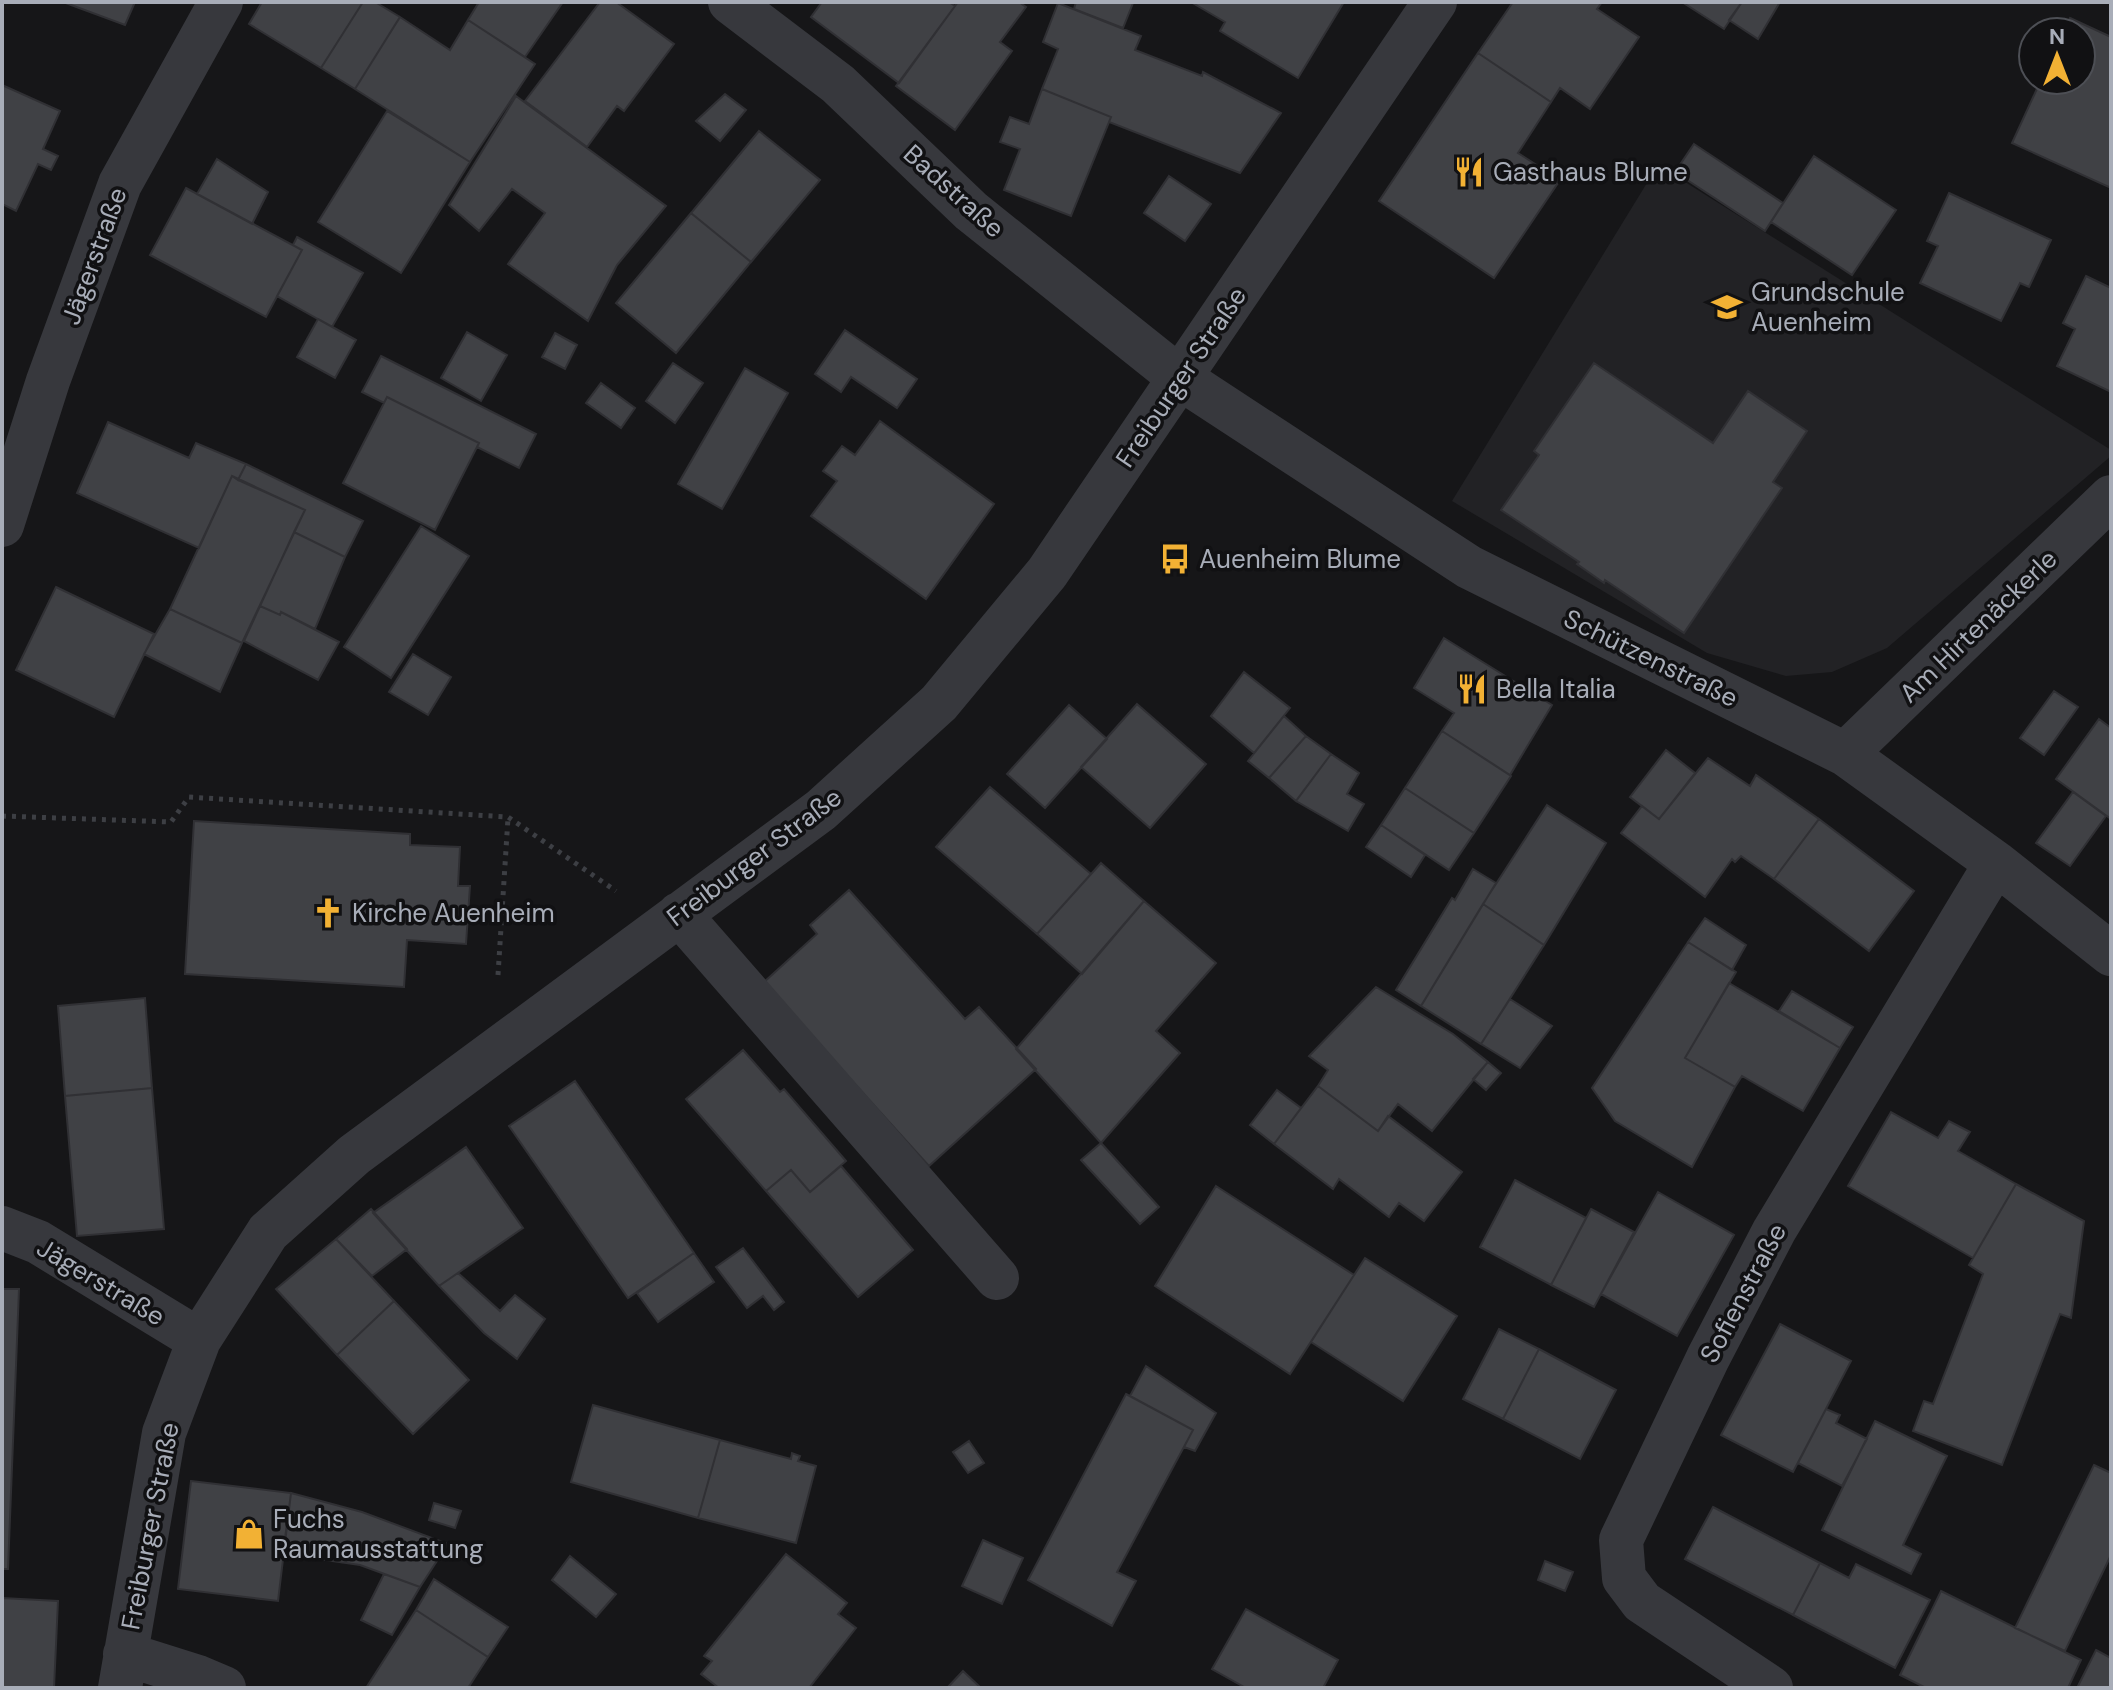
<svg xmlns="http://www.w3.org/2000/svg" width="2113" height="1690" font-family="'DM Sans',sans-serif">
<rect width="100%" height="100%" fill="#161618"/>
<path fill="#222225" d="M1658,165L2111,450V456L1887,648L1832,672L1786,676L1707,653L1452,501Z"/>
<path fill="#404145" stroke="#303034" stroke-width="2" d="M63,2H135L125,25Z
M262,2H363L321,68L249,24Z
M363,2H375L400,17L355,89L321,68Z
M479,2H563L525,57L468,20Z
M600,2H616L674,44L624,111L617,106L587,147L525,101Z
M822,2H949L955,6L899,83L811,17Z
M958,2H1019L1026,7L1000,42L1012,51L955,130L896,86Z
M1076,2H1131L1133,3L1123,28L1074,9Z
M1191,2H1344L1298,78L1220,31L1225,22Z
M1513,2H1602L1597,9L1639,37L1590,109L1560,88L1551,102L1478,53Z
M1682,2H1742L1724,29Z
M1742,2H1780L1758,39L1729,20Z
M1058,3L1141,36L1135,50L1202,76L1203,72L1281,113L1240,173L1109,122L1111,117L1042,89L1058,49L1043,42Z
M400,17L450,50L468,20L535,64L470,162L355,89Z
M2070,18L2111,37V188L2012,143L2041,80H2081V32H2063Z
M1478,53L1551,102L1518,153L1560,180L1494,278L1379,201Z
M2,85L60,111L43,149L58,156L51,170L38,164L16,211L2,204Z
M1042,89L1111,117L1071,216L1004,190L1020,149L1000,142L1010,117L1029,124Z
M725,94L746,110L720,141L696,121Z
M516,96L666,206L617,265L588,321L508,264L545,213L512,189L479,231L449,205Z
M387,111L470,162L401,273L318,222Z
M759,131L820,180L751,262L691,213Z
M1694,144L1783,203L1765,231L1675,172Z
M1814,156L1896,210L1852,275L1771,222Z
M217,159L268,192L252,224L197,194Z
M1169,176L1211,204L1185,241L1144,213Z
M186,188L302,250L266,317L150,255Z
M1949,193L2051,240L2029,287L2020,283L2001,321L1920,283L1938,246L1927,241Z
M691,213L751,262L676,353L616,303Z
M297,237L363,273L332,327L277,296L302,250L293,245Z
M2086,276L2111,288V392L2057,366L2075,329L2063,323Z
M318,319L356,340L335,378L297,357Z
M845,330L917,379L897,408L851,377L841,392L815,374Z
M467,332L507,355L481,401L441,378Z
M555,333L577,345L565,369L542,357Z
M381,356L536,434L519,468L477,447L479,443L387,397L384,403L362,392Z
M673,363L703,383L675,423L646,401Z
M1594,363L1713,443L1748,391L1807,431L1773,482L1782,488L1684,633L1605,580L1604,583L1577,564L1579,562L1501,510L1539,455L1534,451Z
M745,368L788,393L722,509L678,484Z
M601,383L635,408L621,428L586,403Z
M387,397L479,443L435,530L343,483Z
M880,421L994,504L926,599L811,516L837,481L823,471L842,446L855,455Z
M108,422L189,458L196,443L246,464L238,480L232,476L199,548L77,493Z
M246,464L363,521L345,557L294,532L305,510L238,480Z
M232,476L305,510L242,643L170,609Z
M421,526L469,556L391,678L344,647Z
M294,532L345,557L315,629L281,612L280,615L260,606Z
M56,587L154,634L114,717L16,670Z
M260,606L280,615L281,612L339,642L318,680L244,641Z
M170,609L242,643L220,692L144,654Z
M1444,638L1552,705L1510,775L1442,731L1454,713L1414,688Z
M413,654L451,677L428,715L389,692Z
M1244,672L1290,708L1254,753L1211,716Z
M2054,691L2078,707L2044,755L2020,738Z
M1137,704L1206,764L1150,828L1081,767Z
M1069,705L1107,739L1045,808L1007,774Z
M1284,716L1306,736L1269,778L1248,761Z
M2099,719L2111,728V819L2056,779Z
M1442,731L1511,776L1474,833L1405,788Z
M1306,736L1331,754L1296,801L1269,778Z
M1666,750L1695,773L1659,819L1630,797Z
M1331,754L1359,773L1347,794L1364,804L1348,831L1296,801Z
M1708,758L1750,786L1756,775L1819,819L1774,879L1741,856L1735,862L1732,859L1705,897L1621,833L1642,806L1659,819Z
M990,787L1091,874L1037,934L936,847Z
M1405,788L1474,833L1449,870L1381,825Z
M2073,792L2106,816L2070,866L2036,843Z
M1547,805L1606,843L1544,945L1483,904Z
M1819,819L1914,891L1869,951L1774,879Z
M194,821L410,834V845L460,847L458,886H470L466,944L407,940L404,987L185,974Z
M1381,825L1425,855L1411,877L1366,847Z
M1101,863L1144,901L1082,974L1037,934Z
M1473,869L1496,883L1421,1006L1396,990L1452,898L1455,900Z
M849,890L965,1019L979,1007L1036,1069L929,1166L763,983L817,934L810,925Z
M1144,901L1216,963L1156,1031L1180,1053L1101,1143L1016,1049Z
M1483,904L1544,945L1481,1044L1421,1006Z
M1705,918L1746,945L1732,970L1688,942Z
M1688,942L1736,972L1685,1058L1735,1087L1692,1167L1615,1121L1592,1088Z
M1729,983L1840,1048L1803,1111L1742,1076L1735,1087L1685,1058Z
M1376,987L1453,1034L1488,1062L1432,1131L1398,1104L1378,1131L1318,1086L1328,1070L1309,1056Z
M1792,991L1853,1027L1840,1048L1779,1011Z
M145,998L152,1088L65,1096L58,1006Z
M1510,999L1552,1026L1520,1068L1481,1044Z
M743,1050L780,1092L784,1089L846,1161L810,1192L791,1170L766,1191L686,1099Z
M1488,1062L1501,1073L1486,1090L1473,1079Z
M575,1081L694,1253L628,1298L509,1126Z
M1318,1086L1378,1131L1388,1116L1462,1172L1424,1221L1399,1203L1389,1217L1339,1179L1333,1189L1274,1144Z
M152,1088L164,1229L77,1236L65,1096Z
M1277,1090L1301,1108L1274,1144L1250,1125Z
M1891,1112L1938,1138L1949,1121L1970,1132L1958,1151L2016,1184L1973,1258L1848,1186Z
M1101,1143L1159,1207L1140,1224L1081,1160Z
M466,1147L523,1228L439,1286L373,1213Z
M841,1166L913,1250L858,1297L766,1191L791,1170L810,1192Z
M1515,1180L1586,1218L1551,1285L1480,1247Z
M2016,1184L2084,1221L2071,1318L2060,1314L2002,1465L1913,1431L1924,1401L1933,1404L1983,1274L1969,1265Z
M1216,1186L1354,1275L1290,1374L1155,1286Z
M1658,1192L1734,1235L1677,1336L1601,1294Z
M371,1209L407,1249L372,1276L336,1239Z
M1591,1209L1634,1232L1594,1307L1551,1285Z
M336,1239L394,1301L337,1355L276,1289Z
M743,1248L784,1302L774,1310L763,1296L747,1308L716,1267Z
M694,1253L714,1282L658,1322L637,1293Z
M1365,1258L1457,1316L1403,1401L1311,1342Z
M458,1273L500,1311L515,1295L545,1319L517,1359L484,1333L439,1286Z
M2,1289H19L8,1569H2Z
M394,1301L469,1380L413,1434L337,1355Z
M1780,1324L1851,1361L1793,1472L1721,1435Z
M1499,1329L1539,1349L1503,1419L1463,1399Z
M1539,1349L1616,1390L1580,1459L1503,1419Z
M1146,1366L1216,1413L1195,1451L1184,1447L1193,1430L1130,1396Z
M1126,1394L1193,1430L1117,1572L1136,1581L1112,1626L1028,1580Z
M593,1405L720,1440L698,1518L571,1482Z
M1826,1409L1840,1415L1836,1423L1867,1439L1842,1486L1798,1463Z
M1875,1421L1947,1456L1903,1545L1921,1554L1911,1574L1822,1530Z
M720,1440L791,1459L792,1453L800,1456L798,1461L816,1466L796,1543L698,1518Z
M969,1441L984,1463L968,1473L953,1452Z
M2094,1465L2111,1473V1555L2065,1651L2015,1628Z
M191,1481L291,1493L278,1601L178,1589Z
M291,1493L362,1512L448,1544L420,1587L360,1565L283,1554Z
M434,1503L461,1511L455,1528L429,1520Z
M1713,1507L1820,1563L1793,1615L1685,1559Z
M983,1540L1023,1558L1002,1604L962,1586Z
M786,1554L847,1603L838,1614L856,1628L809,1688H719L701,1674L712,1661L704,1656Z
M570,1556L616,1594L596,1617L552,1580Z
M1545,1561L1573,1572L1565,1591L1538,1580Z
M1820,1563L1849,1578L1856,1564L1930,1600L1895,1668L1793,1615Z
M384,1574L420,1587L392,1635L361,1620Z
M434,1579L508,1627L488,1657L416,1610Z
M1941,1591L2081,1660L2068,1688H1926L1900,1675Z
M2,1598L58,1601L54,1688H2Z
M1246,1609L1338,1660L1323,1688H1246L1212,1669Z
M416,1610L488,1657L468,1688H366Z
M2096,1650L2111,1658V1688H2077Z
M963,1671L981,1688H947Z"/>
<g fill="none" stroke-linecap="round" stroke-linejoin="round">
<path stroke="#3d3f44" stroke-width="5" stroke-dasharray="4 6" stroke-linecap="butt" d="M2,816L171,822L189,797L508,817L616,891
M498,975L508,818"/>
<path stroke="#37383d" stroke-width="44" d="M730,2L838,84L971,211L1180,378L1469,567L1845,754L1996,863L2111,954
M2,525L48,381L120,184L221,2
M1845,754L2111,497
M679,914L997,1278
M2,1228L38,1242L199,1340
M125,1654L198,1677L224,1688
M120,1688L164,1433L199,1340L268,1232L354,1155L821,810L939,703L1047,573L1435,2
M1771,1688L1642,1602L1624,1578L1621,1540L1708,1358L1774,1231L1996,863"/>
</g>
<defs>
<g id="restaurant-bare" transform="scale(2.4)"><path d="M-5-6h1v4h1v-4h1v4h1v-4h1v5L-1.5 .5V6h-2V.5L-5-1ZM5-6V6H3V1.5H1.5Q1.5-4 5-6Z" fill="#f2b134" stroke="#111113" stroke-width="2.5" paint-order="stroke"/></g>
<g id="school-bare" transform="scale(2.4)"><path d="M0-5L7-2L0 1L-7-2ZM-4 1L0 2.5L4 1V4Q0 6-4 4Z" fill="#f2b134" stroke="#111113" stroke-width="2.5" paint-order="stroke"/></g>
<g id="bus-bare" transform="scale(2.4)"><path d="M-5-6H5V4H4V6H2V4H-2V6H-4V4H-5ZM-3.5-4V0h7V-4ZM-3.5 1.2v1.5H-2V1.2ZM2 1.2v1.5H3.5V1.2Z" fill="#f2b134" stroke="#111113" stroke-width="2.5" paint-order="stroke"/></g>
<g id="church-bare" transform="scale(2.4)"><path d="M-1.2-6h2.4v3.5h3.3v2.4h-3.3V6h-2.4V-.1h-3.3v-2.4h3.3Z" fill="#f2b134" stroke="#111113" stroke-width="2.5" paint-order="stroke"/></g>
<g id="shop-bare" transform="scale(2.4)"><path d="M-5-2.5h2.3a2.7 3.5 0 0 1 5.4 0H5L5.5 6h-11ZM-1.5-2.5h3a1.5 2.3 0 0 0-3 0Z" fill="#f2b134" stroke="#111113" stroke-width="2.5" paint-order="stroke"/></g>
</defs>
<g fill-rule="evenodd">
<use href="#restaurant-bare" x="1469" y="172"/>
<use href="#school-bare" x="1727" y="307"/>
<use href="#bus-bare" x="1175" y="559"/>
<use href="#restaurant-bare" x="1472" y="689"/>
<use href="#church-bare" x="328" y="913"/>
<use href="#shop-bare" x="249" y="1534"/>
</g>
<g text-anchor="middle" stroke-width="7" stroke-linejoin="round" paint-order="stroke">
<g font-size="26" fill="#a8adb8" stroke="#111113" text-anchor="start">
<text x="1493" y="181">Gasthaus Blume</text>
<text x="1751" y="301">Grundschule<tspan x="1751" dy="30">Auenheim</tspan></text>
<text x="1199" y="568">Auenheim Blume</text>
<text x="1496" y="698">Bella Italia</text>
<text x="352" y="922">Kirche Auenheim</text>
<text x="273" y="1528">Fuchs<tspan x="273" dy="30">Raumausstattung</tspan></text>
</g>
<g font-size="26" fill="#a8adb8" stroke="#111113">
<text transform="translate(954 191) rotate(42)" y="9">Badstraße</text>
<text transform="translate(94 256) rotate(-70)" y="9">Jägerstraße</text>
<text transform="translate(1181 377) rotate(-56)" y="9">Freiburger Straße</text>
<text transform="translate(1978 626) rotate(-44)" y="9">Am Hirtenäckerle</text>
<text transform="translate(1651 658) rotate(26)" y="9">Schützenstraße</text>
<text transform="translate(754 857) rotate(-37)" y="9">Freiburger Straße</text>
<text transform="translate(101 1282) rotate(31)" y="9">Jägerstraße</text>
<text transform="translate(1743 1293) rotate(-62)" y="9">Sofienstraße</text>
<text transform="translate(150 1526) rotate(-79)" y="9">Freiburger Straße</text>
</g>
</g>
<rect width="2113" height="1690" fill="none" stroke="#a8adb8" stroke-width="8"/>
<g transform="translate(2057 56)"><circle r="38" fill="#111113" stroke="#4d4f55" stroke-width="2"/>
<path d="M0-6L14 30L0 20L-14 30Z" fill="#f2b134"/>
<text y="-12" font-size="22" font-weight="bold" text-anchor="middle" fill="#a8adb8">N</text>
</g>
</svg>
